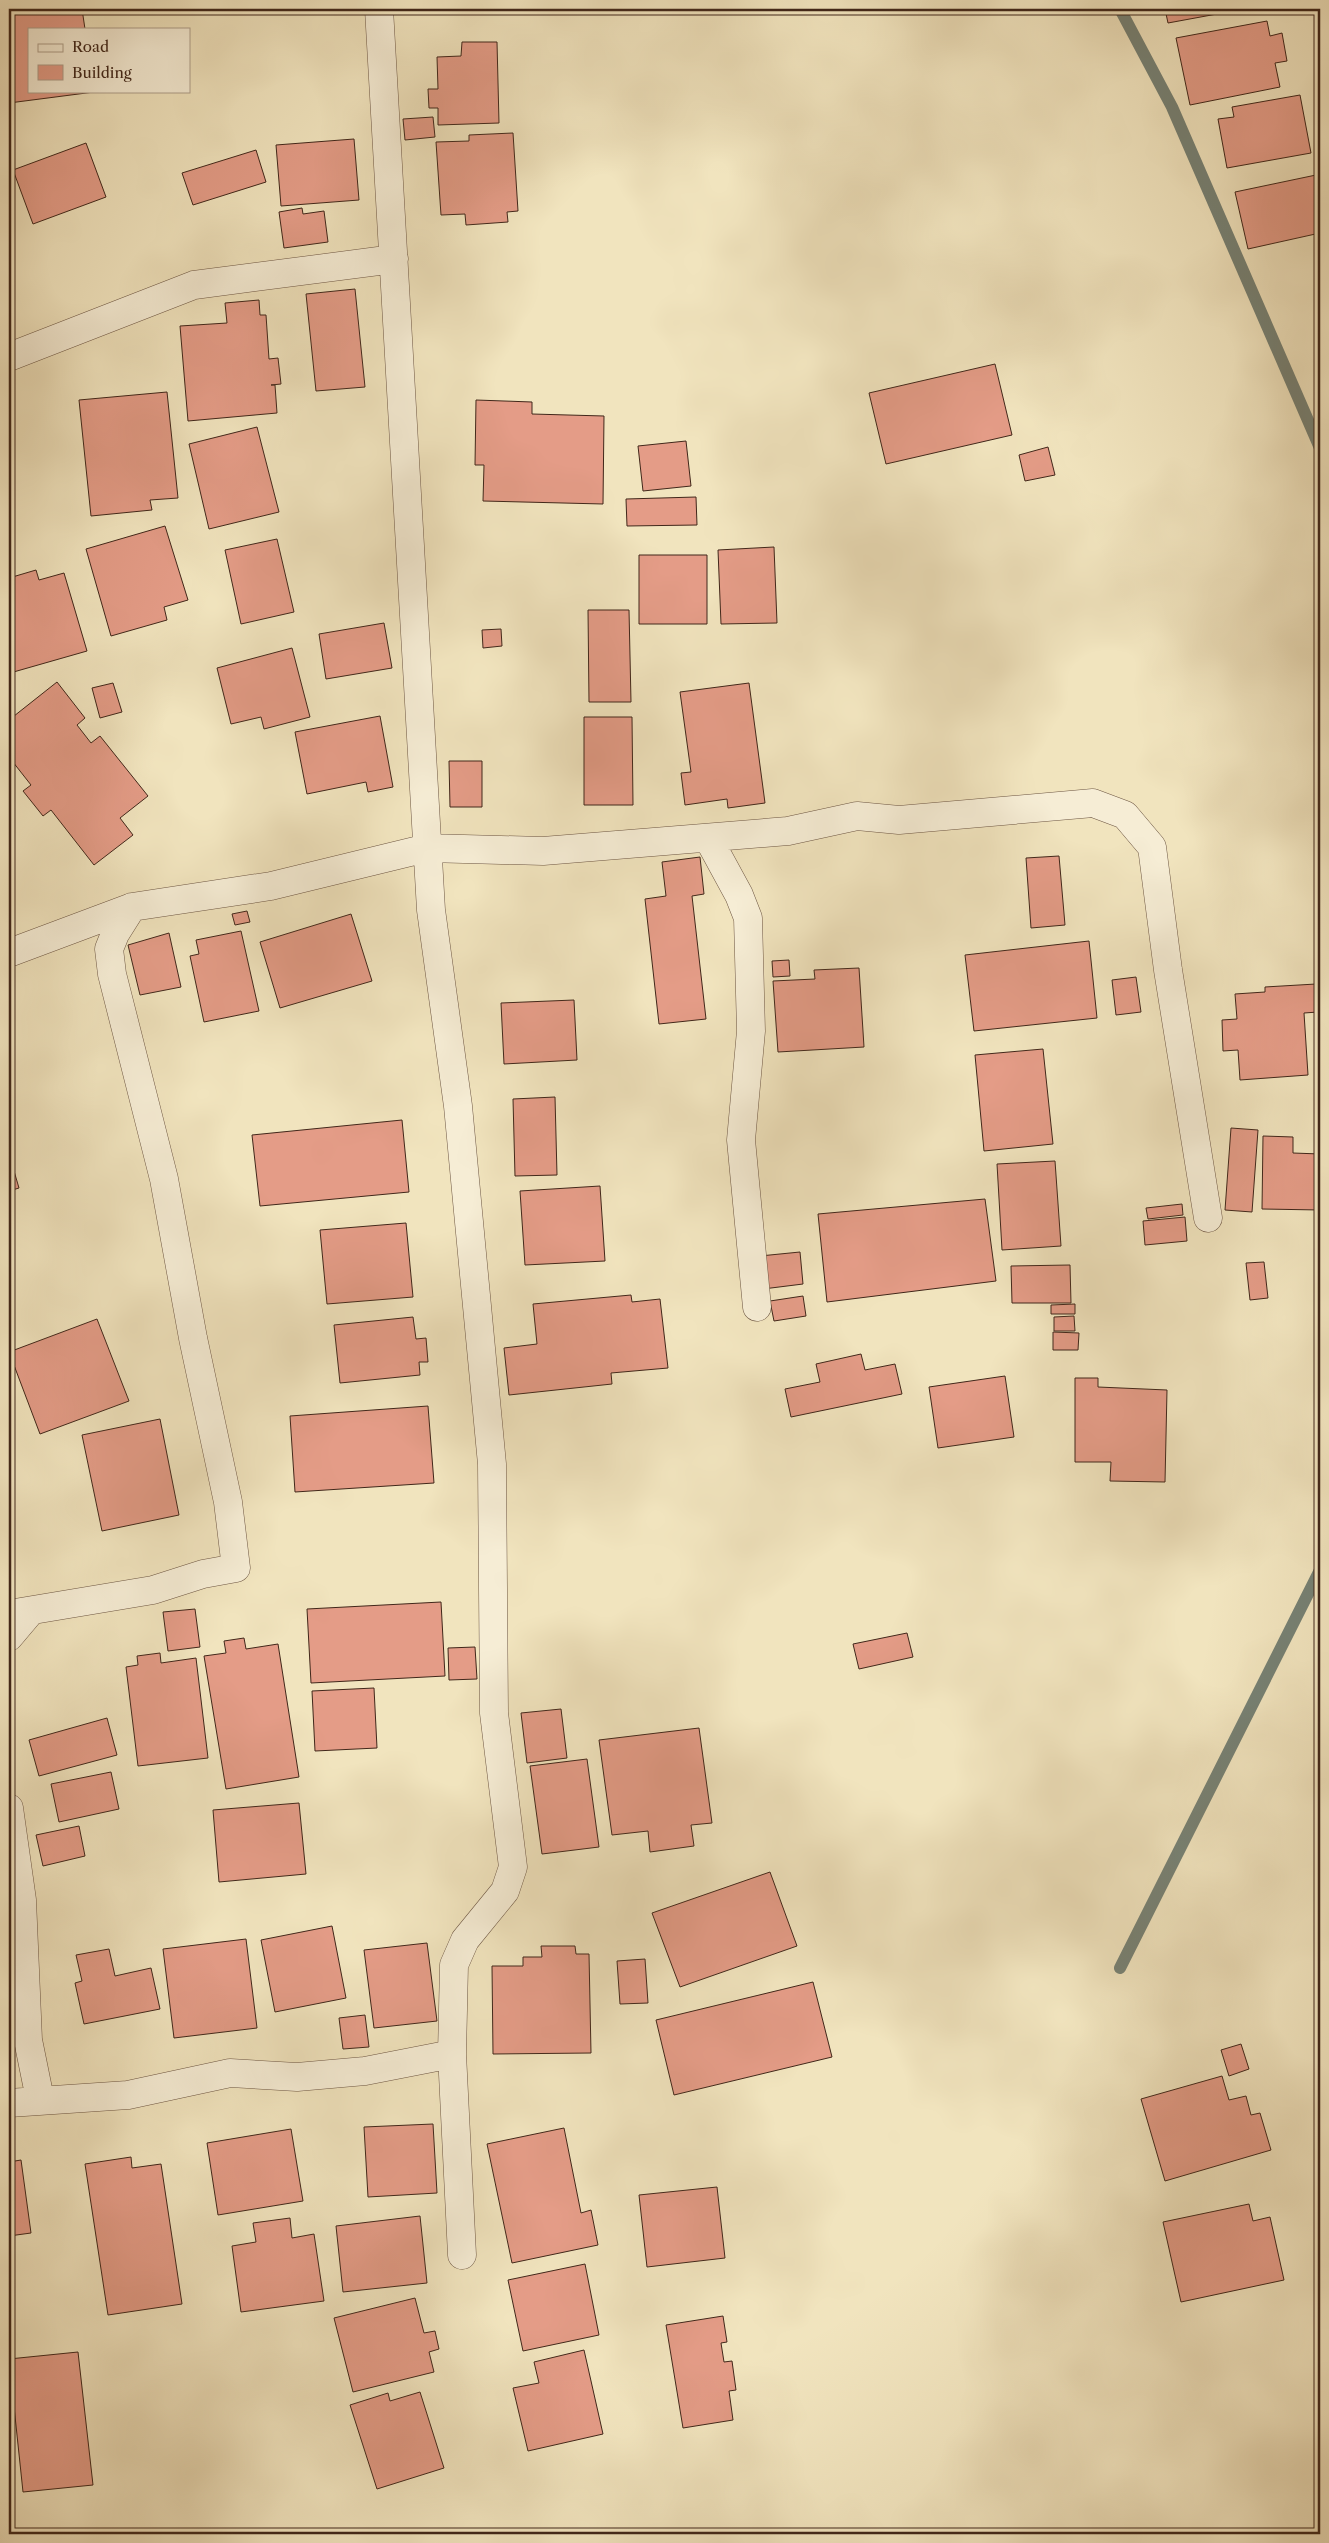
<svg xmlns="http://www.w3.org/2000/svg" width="1329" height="2543" font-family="'Libre Caslon Text',serif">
<rect width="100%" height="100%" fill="#f1e4be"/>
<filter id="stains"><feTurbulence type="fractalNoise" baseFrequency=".004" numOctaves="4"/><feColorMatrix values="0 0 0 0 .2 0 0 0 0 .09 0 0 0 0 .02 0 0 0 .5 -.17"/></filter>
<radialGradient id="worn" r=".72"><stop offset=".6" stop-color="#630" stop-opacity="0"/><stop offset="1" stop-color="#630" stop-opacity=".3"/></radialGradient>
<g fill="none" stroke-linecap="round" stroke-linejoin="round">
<path stroke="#778275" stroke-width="12" d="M1120,9L1172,107L1320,448
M1120,1968L1320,1570"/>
</g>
<path fill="#e49c87" stroke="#41271a" d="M9,9H82L85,29H29V91L94,92L9,103Z
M1165,9H1244L1168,23Z
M1267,21L1270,36L1282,33L1287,61L1275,63L1280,87L1190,105L1176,38Z
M462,42H497L499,123L438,125V108H429L428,89H438L437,57L461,56Z
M1300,95L1311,153L1227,168L1218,119L1234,117L1232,107Z
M433,117L435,137L405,140L403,119Z
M513,133L518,211L507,212L508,222L466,225L465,214L441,215L436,142L469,141V135Z
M354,139L359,200L281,206L276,145Z
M86,143L106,197L33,224L13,170Z
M256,150L266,182L193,205L182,173Z
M1316,175L1320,195V233L1248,249L1235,192Z
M302,208L303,214L324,211L328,242L284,248L279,212Z
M355,289L365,387L316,391L306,294Z
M259,300L260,315H266L269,359L278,358L281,384L271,385H275L277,413L188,421L180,326L227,323L225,303Z
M995,364L1012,435L886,464L869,393Z
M167,392L178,498L150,500L152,510L91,516L79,400Z
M476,400L532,402V414L604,416L603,504L483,501L484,465H475Z
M257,427L279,512L209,529L189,444Z
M686,441L691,486L643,491L638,446Z
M1048,447L1055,475L1025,481L1019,455Z
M696,497L697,525L627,526L626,499Z
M165,526L188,600L164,607L167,620L111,636L86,549Z
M277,539L294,612L241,624L225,550Z
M774,547L777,623L721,624L718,550Z
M639,555H707V624H639Z
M36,570L39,580L64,573L87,651L10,673L9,589L11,588L9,578Z
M588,610H629L631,702H589Z
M384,623L392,668L326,679L319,634Z
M501,629L502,646L483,648L482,630Z
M292,648L310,717L264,729L261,717L231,724L217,668Z
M57,682L85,718L77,725L91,743L100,736L148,796L120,818L133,835L94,865L51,810L43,816L23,791L31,785L9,757V720Z
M113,683L122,712L100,718L92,688Z
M749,683L765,803L728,808L727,799L685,805L681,773L691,772L680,692Z
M380,716L393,787L368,792L366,782L307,794L295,732Z
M584,717H632L633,805H584Z
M449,761H482V807H450Z
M1059,856L1065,925L1031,928L1026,858Z
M700,857L704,894L692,896L706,1019L659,1024L645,899L666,896L662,862Z
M247,911L250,922L235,925L232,914Z
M351,914L372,981L280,1008L260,942Z
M241,931L259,1011L204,1022L190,956L199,954L196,940Z
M169,933L181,987L140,995L128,945Z
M1089,941L1097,1018L974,1031L965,955Z
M789,960L790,976L773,977L772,961Z
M859,968L864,1047L778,1052L773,981L815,979L814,970Z
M1136,977L1141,1012L1116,1015L1112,980Z
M1316,984L1318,1012L1304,1013L1308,1075L1240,1080L1238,1050L1223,1051L1222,1020L1237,1019L1235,994L1265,992V987Z
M574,1000L577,1060L504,1064L501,1003Z
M1043,1049L1053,1144L984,1151L975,1055Z
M555,1097L557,1175L515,1176L513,1099Z
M402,1120L409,1192L260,1206L252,1135Z
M1231,1128L1258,1130L1252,1212L1225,1210Z
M1263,1136L1293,1137V1153L1320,1154V1210L1262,1209Z
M9,1154L19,1188L9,1191Z
M1055,1161L1061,1246L1002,1250L997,1164Z
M600,1186L605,1261L525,1265L520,1191Z
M985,1199L996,1281L827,1302L818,1214Z
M1182,1204L1183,1215L1148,1219L1146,1208Z
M1185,1217L1187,1241L1145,1245L1143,1221Z
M406,1223L413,1297L327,1304L320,1230Z
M800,1252L803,1284L763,1289L760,1256Z
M1264,1262L1268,1298L1250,1300L1246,1263Z
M1070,1265L1071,1303H1012L1011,1266Z
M631,1295L632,1302L660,1299L668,1368L611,1373L612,1384L509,1395L504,1348L537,1344L533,1304Z
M803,1296L806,1316L774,1321L770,1301Z
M1075,1304V1314H1051V1305Z
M1074,1316L1075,1331H1054V1317Z
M413,1317L416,1339L426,1338L428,1362H419L420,1375L340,1383L334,1325Z
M97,1319L129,1401L40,1434L9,1352Z
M1053,1332L1079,1333L1078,1350H1053Z
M861,1354L865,1370L895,1364L902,1394L791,1417L785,1389L820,1382L816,1364Z
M1005,1376L1014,1437L938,1448L929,1387Z
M1075,1378H1098V1387L1167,1390L1165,1482L1110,1481L1111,1462H1075Z
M428,1406L434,1483L295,1492L290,1416Z
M160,1419L179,1515L102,1531L82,1435Z
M441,1602L445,1676L311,1683L307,1609Z
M195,1609L200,1647L168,1651L163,1612Z
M907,1633L913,1657L859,1669L853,1644Z
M244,1638L246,1649L278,1644L299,1777L226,1789L204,1656L226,1653L224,1641Z
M475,1647L477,1679L449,1680L448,1648Z
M160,1653L161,1663L196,1658L208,1758L138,1766L126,1667L138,1665L137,1656Z
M374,1688L377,1748L315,1751L312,1691Z
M561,1709L567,1758L527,1763L521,1713Z
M107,1718L117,1755L39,1776L29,1740Z
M699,1728L712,1823L691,1825L694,1846L650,1852L648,1831L612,1835L599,1740Z
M587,1759L599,1847L542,1854L530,1766Z
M111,1772L119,1809L59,1822L51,1784Z
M299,1803L306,1874L219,1882L213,1810Z
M79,1826L85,1856L43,1866L36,1835Z
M770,1872L797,1946L680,1987L652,1913Z
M332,1926L346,1998L275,2012L261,1940Z
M246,1939L257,2028L174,2038L163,1949Z
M427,1943L437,2021L374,2028L364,1950Z
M541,1946H575L576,1954H589L591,2053L493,2054L492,1966H523V1957H542Z
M109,1949L115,1976L151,1968L160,2009L84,2024L75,1983L82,1981L76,1955Z
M645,1959L648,2003L620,2004L617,1961Z
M813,1982L832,2057L674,2095L656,2020Z
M365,2015L369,2047L343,2049L339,2018Z
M1241,2044L1249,2069L1229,2076L1221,2050Z
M1222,2076L1229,2100L1246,2096L1251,2115L1260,2113L1271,2150L1165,2181L1141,2099Z
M433,2124L437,2193L368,2197L364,2127Z
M564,2128L581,2213L591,2210L598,2245L512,2263L487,2144Z
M291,2129L303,2201L218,2215L207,2143Z
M131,2157L132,2168L161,2164L182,2304L108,2315L85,2164Z
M21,2160L31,2233L9,2236V2162Z
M717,2187L725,2258L647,2267L639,2195Z
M1249,2204L1253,2221L1270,2217L1284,2280L1181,2302L1163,2222Z
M420,2216L427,2283L343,2292L336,2226Z
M290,2218L292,2238L314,2234L324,2301L241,2312L232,2246L256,2242L253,2223Z
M585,2264L599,2335L523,2351L508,2280Z
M415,2298L424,2333L435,2331L439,2349L429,2352L434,2372L353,2392L334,2318Z
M723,2316L727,2342L721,2343L724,2362L732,2361L736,2390L729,2391L733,2420L683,2428L666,2325Z
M584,2350L603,2434L528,2451L513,2388L539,2383L534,2362Z
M78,2352L93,2485L23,2492L9,2359Z
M420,2392L444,2468L377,2489L350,2405L388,2393L390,2401Z"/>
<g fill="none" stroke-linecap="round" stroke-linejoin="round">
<g stroke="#6d5643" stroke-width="29">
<path id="street" d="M379,9L431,910L458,1106L492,1464L494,1713L513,1867L505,1891L465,1940L454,1965L452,2054L462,2255
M9,357L194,285L394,259
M708,838L739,895L748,918L751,1031L741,1140L757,1307
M9,953L132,907L271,886L427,848L543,851L788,831L857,816L899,820L1093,803L1125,815L1152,847L1168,970L1208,1218
M9,1614L153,1590L203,1574L236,1568L228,1502L193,1338L164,1179L112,974L109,949L115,934L132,907
M9,1637L31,1611
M9,1808L22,1900L28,2040L40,2099
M9,2103L128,2095L230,2073L297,2077L365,2071L452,2054"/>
</g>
<use href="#street" stroke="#f6edd5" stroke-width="28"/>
</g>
<rect width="1329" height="2543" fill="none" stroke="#f1e4be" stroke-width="30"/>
<rect x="10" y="10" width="1309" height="2523" fill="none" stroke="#41271a" stroke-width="2.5"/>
<rect x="15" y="15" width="1299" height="2513" fill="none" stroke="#41271a"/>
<rect x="28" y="28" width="162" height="65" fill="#f6edd5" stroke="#ae9e8a"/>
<rect x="38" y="44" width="25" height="8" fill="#f6edd5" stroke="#ae9e8a"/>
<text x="72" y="52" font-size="15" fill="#41271a">Road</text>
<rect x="38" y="65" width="25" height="15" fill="#e49c87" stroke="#ae9e8a"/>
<text x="72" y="78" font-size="15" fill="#41271a">Building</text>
<rect width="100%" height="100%" filter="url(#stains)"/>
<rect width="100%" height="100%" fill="url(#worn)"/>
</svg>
